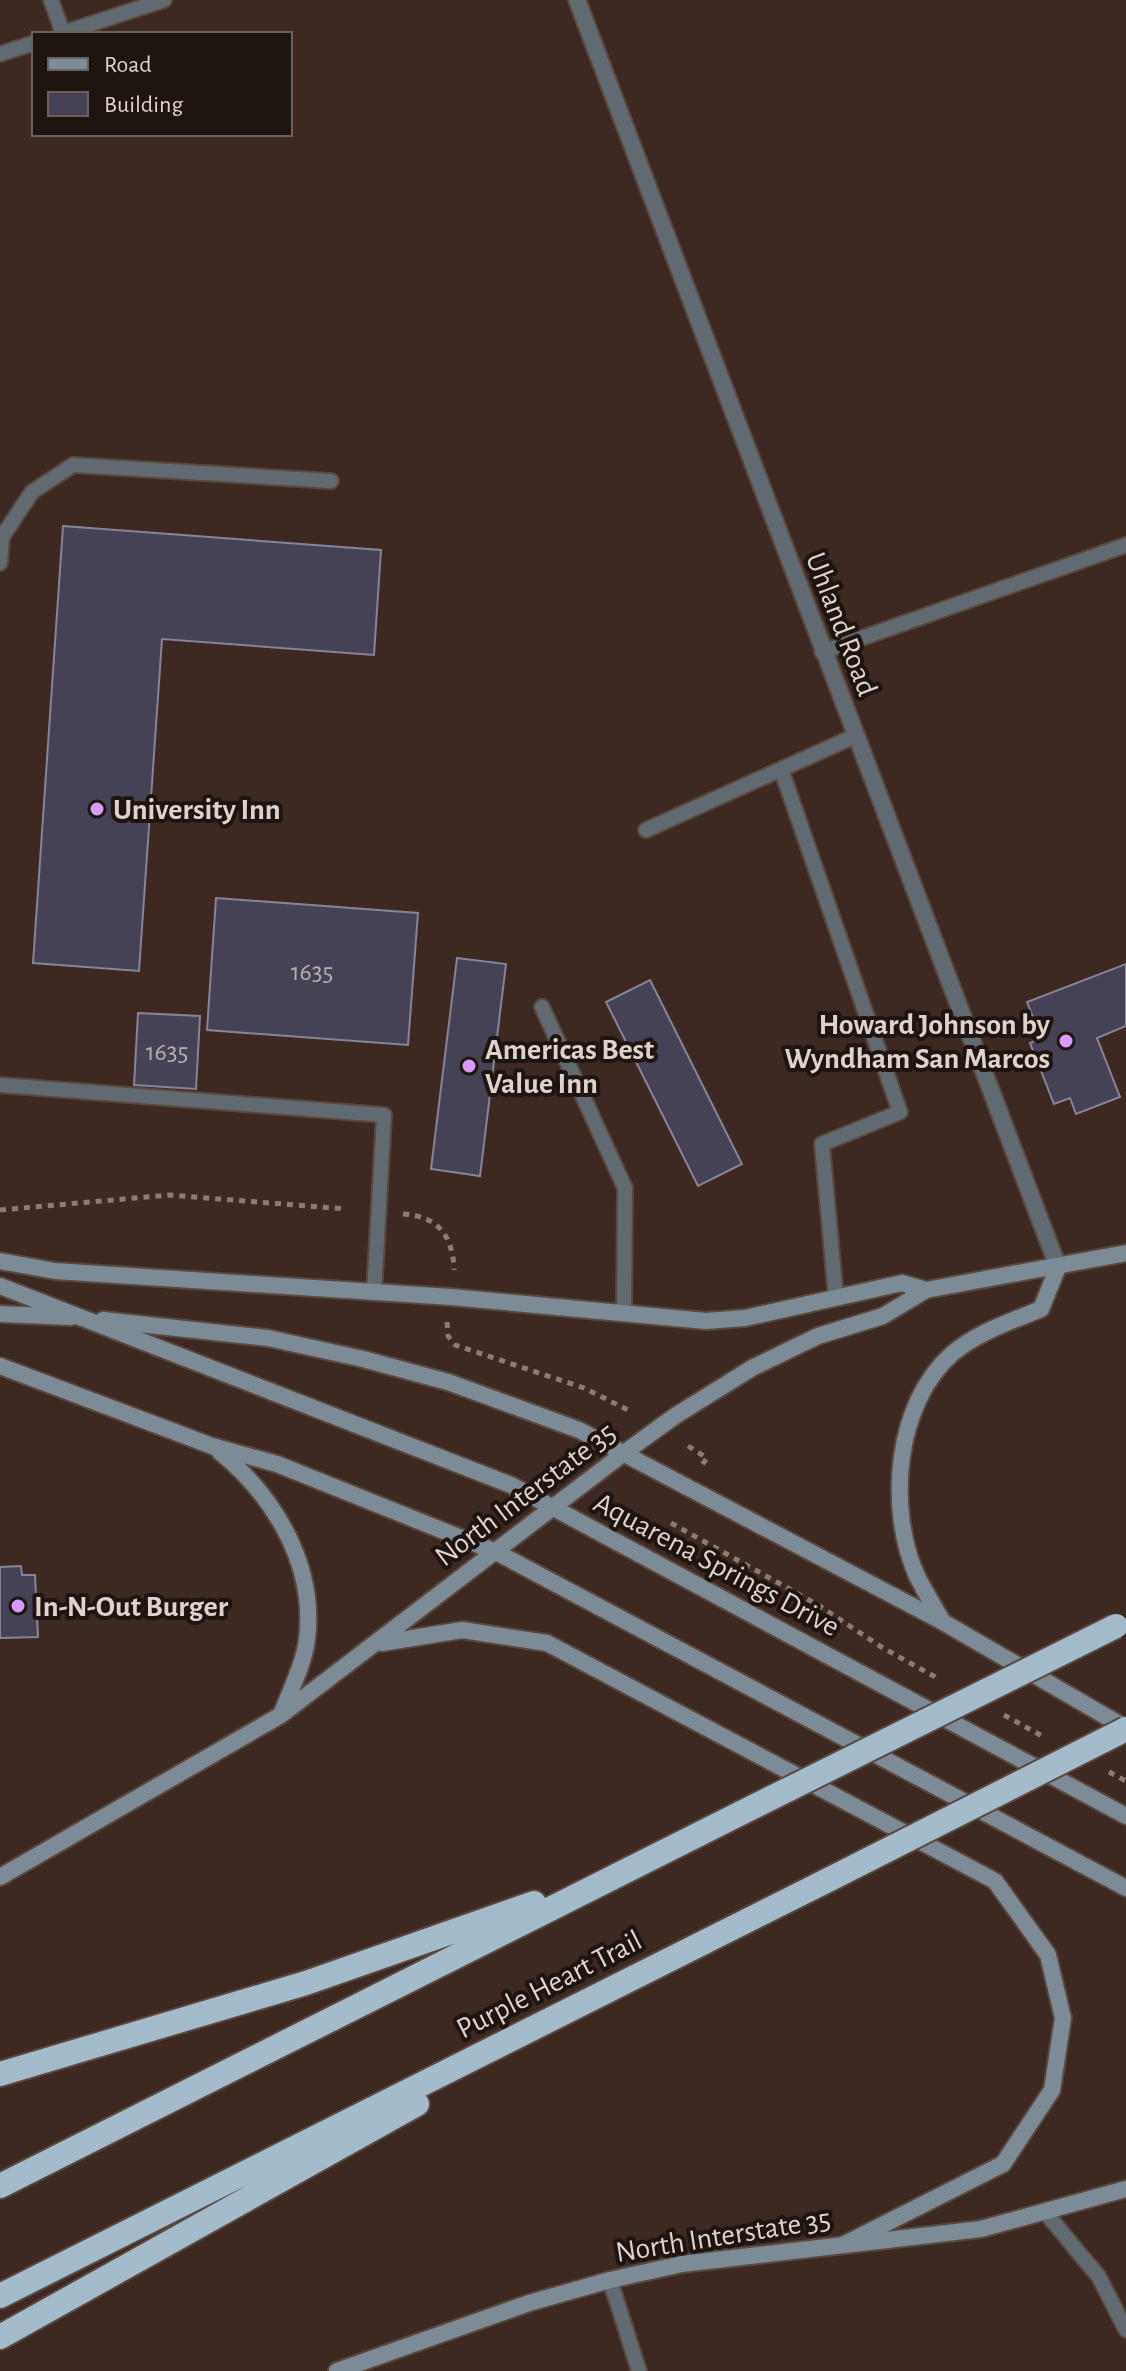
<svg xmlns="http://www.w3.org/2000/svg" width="1126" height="2371" font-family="'Alegreya Sans',sans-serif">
<rect width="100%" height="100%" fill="#3d2921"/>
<path fill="#464256" stroke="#88839a" stroke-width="2" d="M63,526L381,550L374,655L162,639L139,971L33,963Z
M216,898L418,913L408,1045L207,1030Z
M457,958L506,964L480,1176L431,1169Z
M1126,964V1026L1097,1038L1120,1097L1076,1114L1070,1098L1054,1104L1030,1043L1041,1038L1027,1002Z
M650,980L742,1164L698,1186L606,1002Z
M138,1013L200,1016L196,1089L134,1085Z
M21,1566L22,1575H35L38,1637L0,1638V1567Z"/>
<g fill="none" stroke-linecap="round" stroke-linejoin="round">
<g stroke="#5a4740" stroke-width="18">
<path id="service" d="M51,0L63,33
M60,34L164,0
M0,54L34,43
M0,563L2,537L32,492L73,465L331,481
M822,652L1126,545
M781,769L900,1112L822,1144L836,1298
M646,830L855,736
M542,1007L625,1188L624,1313
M0,1085L384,1115L374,1293
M1045,2212L1099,2277L1126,2330
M610,2280L639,2371"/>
</g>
<g stroke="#5a4740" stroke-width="20">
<path id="tertiary" d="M577,0L1058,1267"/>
</g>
<g stroke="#5a4740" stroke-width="20">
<path id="secondary" d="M0,1261L55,1271L451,1297L706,1321L745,1318L902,1283L926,1290
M0,1286L511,1485L1126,1816
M0,1314L71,1317
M103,1320L268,1338L363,1359L448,1382L579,1430L943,1622L1126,1728
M0,1366L212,1446L277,1464L496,1552L1126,1888
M220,1452C275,1497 316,1566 307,1639C304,1664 290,1691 281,1715
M943,1622C934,1606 924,1591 916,1574C887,1507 895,1403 953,1353C978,1332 1012,1321 1041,1309L1058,1267
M382,1643L462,1630L547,1643L995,1881L1048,1955L1063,2018L1052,2090L1003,2164L843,2245
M0,1877L281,1715L624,1453L675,1416L752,1368L818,1336L883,1316L926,1290L1126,1253
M337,2371L529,2303L610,2280L682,2264L981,2229L1126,2189"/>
</g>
<g stroke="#5a4740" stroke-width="28">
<path id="motorway" d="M0,2074L306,1983L534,1903
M0,2186L743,1812
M0,2296L832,1878
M0,2337L417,2104"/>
</g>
<path stroke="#8d7c75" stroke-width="5" stroke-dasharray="6 6" stroke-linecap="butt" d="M0,1210L169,1195L346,1209
M403,1214C438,1216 453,1236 454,1270
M447,1322L448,1336L455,1345L584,1388L630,1411
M688,1446L707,1458L702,1465
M671,1523L818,1605L883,1648L939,1679
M1004,1715L1044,1737
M1109,1772L1126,1781"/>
<use href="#service" stroke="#606a70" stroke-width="14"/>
<use href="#tertiary" stroke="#606a70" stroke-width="16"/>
<use href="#secondary" stroke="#7c8b95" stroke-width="16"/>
<use href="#motorway" stroke="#a3bbca" stroke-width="24"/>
<g stroke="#5a4740" stroke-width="28" stroke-linecap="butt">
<path id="motorway-bridge" d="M743,1812L1116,1626
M832,1878L1126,1729"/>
</g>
<use href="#motorway-bridge" stroke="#a3bbca" stroke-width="24"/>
</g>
<g fill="#d79bf9" stroke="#1e1511" stroke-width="3">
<circle cx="97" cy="809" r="8"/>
<circle cx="1066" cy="1041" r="8"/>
<circle cx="469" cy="1066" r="8"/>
<circle cx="18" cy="1606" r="8"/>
</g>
<g text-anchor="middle" stroke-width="8" stroke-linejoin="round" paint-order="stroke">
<g font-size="26" fill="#b9aeae">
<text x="312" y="980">1635</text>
<text x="167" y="1060">1635</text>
</g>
<g font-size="30" fill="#dfd2cc" stroke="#1e1511">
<text transform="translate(842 624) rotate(69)" y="10">Uhland Road</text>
<text transform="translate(525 1494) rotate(-37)" y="10">North Interstate 35</text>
<text transform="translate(717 1564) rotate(28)" y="10">Aquarena Springs Drive</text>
<text transform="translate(549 1984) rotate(-27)" y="10">Purple Heart Trail</text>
<text transform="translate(723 2235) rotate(-9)" y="10">North Interstate 35</text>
</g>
<g font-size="30" font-weight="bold" fill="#dfd2cc" stroke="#1e1511" text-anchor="start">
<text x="113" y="819">University Inn</text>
<text x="1050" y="1034" text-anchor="end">Howard Johnson by<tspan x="1050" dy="34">Wyndham San Marcos</tspan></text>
<text x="485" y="1059">Americas Best<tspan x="485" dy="34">Value Inn</tspan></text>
<text x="34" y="1616">In-N-Out Burger</text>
</g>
</g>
<rect x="32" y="32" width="260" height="104" fill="#1e1511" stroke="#6b615c" stroke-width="2"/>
<rect x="48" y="58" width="40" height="12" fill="#7c8b95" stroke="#6b615c" stroke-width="2"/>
<text x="104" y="72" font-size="24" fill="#dfd2cc">Road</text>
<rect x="48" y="92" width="40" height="24" fill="#464256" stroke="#6b615c" stroke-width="2"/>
<text x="104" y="112" font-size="24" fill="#dfd2cc">Building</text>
</svg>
